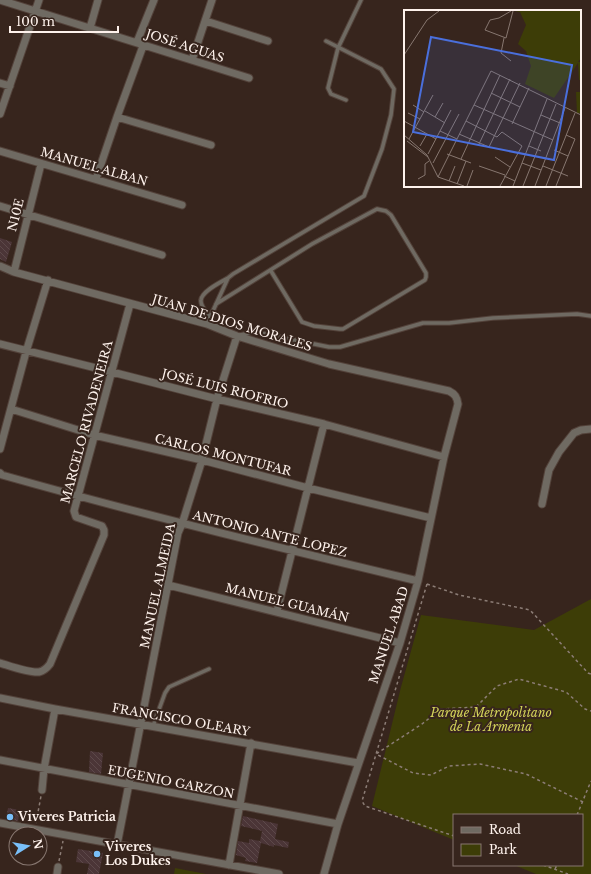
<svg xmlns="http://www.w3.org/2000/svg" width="591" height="874" font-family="'Libre Baskerville',serif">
<defs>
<pattern id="building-back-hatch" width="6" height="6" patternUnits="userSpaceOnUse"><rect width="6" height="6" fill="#4b3537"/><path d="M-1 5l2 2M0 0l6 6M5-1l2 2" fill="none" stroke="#5d494a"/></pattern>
</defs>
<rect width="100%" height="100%" fill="#37251d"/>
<path fill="#3d3d07" d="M591,599V874H536L514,865H582V815H454V840L372,806L401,687L421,615L534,630Z
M175,868L206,874H174Z"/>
<path fill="url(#building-back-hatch)" d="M0,238L12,242L6,262L0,259Z
M90,751L103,753L101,774L89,772Z
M8,808L20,810L18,821L6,819Z
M243,816L278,824L275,839L289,842L288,848L274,845V847L261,843L257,863L245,861L246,858L236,855L238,841L249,843V839L260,841L262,831L241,826Z
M78,849L103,853L99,874H87L89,864L76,862Z"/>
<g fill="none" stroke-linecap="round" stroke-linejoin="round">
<g stroke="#53423a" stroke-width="5.5">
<path id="service" d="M346,100L331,94L328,88L338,48L361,0
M216,304L312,244L377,209L386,211L391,215L426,273V277L425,280L343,329H340L314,326L302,322L271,271
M210,317C207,313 200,306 201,300C202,291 221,282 228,278
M207,324L228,278L233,274L364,196L382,149L391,115L394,89L381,69L326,41
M240,335L255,332L329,347H340L423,323H449L493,318L577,314L591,316
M153,726L165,693L169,687L209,669"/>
</g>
<g stroke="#53423a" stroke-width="9">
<path id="minor" d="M0,0L249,78
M206,21L268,41
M90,28L98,0
M137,42L154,0
M192,60L212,0
M0,83L10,86
M0,114L39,0
M117,117L211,145
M0,151L182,205
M96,179L117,117L143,46
M0,206L162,255
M0,266L14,272L207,324L237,336L329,364L449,391C455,394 457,397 458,404L444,457L418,581L400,643L338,824L324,874
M14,272L41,164
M0,344L112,372L217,399L324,424L444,457
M11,409L94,435L202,460L308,488L431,518
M0,449L26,352L48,280
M0,473L2,475C140,514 279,548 418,581
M542,504L549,470L559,452L574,433L581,430L591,429
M168,585L400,643
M277,611L324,424
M0,663C10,666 29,673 39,672C44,671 47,668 50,664L104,535V530L102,526L76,517L74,511L130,304
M0,698L55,709L358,763
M0,760L338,824
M42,790L44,769L55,709
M0,823L279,874
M117,845L178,533L182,524L202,460L217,399L237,336
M229,865L251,743
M57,874L58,867"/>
</g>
<path stroke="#8c7d76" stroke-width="1.5" stroke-dasharray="3 3" stroke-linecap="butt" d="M427,584L362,801L365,806L454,836
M427,584L459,595L530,610L588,673L591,674
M583,802L526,774L480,764L449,766L431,775L413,773L376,754L422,724L441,709L476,707L497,686L519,679L566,692L585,709L591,711
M577,815L591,781
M36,823L41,796
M59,861L63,841
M543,865L568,874
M555,869L557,865"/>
<use href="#service" stroke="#6f6a62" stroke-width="3.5"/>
<use href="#minor" stroke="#6f6a62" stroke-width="7"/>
</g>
<g fill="#79bff8" stroke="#37251d" stroke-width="1.5">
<circle cx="10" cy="817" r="4"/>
<circle cx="97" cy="854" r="4"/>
</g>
<g text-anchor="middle" stroke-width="4" stroke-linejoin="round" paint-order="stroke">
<g font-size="12" fill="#fef2ec" stroke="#37251d">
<text transform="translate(185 46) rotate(18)" y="4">JOSÉ AGUAS</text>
<text transform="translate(94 167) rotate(16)" y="4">MANUEL ALBAN</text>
<text transform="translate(16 215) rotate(-76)" y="4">N10E</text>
<text transform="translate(232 323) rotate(17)" y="4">JUAN DE DIOS MORALES</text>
<text transform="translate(225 389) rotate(14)" y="4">JOSÉ LUIS RIOFRIO</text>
<text transform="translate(87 422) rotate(-75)" y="4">MARCELO RIVADENEIRA</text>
<text transform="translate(223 455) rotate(14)" y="4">CARLOS MONTUFAR</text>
<text transform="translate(270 534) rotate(14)" y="4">ANTONIO ANTE LOPEZ</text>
<text transform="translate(158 586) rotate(-78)" y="4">MANUEL ALMEIDA</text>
<text transform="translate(287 603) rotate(14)" y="4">MANUEL GUAMÁN</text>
<text transform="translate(389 635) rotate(-72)" y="4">MANUEL ABAD</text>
<text transform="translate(181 720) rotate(10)" y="4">FRANCISCO OLEARY</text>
<text transform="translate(171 782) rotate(11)" y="4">EUGENIO GARZON</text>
</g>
<g font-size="12" font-style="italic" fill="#d4d45a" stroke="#37251d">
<text x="491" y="717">Parque Metropolitano<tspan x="491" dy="14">de La Armenia</tspan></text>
</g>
<g font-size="12" font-weight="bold" fill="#fef2ec" stroke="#37251d" text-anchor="start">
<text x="18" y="821">Viveres Patricia</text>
<text x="105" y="851">Viveres<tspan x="105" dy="14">Los Dukes</tspan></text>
</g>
</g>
<g transform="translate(404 10)">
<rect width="177" height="177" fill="#37251d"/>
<path d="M111,1H177V48L174,52H177V70H175L174,53L150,88L121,74L127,56L122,41L114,34L122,15L116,2ZM172,82H177V103H173Z" fill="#3d3d07"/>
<path fill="none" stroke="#877770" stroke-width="1" d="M107,1L95,8L86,10L81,20L102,28L109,1M100,28L97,43L107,51M0,45L23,10L35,1M87,83L116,97M9,95L20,102M70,95L149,130M21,101L41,113M4,103L16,109M137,105L156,113M31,107L39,93M0,111L32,129M62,111L93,127L98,122L118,136L96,176M108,114L125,78M36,121L53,129M55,124L85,137L116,73M0,125L23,145L34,167L60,176M5,129L29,85M3,131L24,147M75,134L106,69M16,136L23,124M125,136L137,141M150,140L164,146M24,144L47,100M43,144L67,153M91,147L106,157M57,149L96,65M29,153L55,104M118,153L137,160M75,156L101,165M139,156L164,166M100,166L111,171M34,167L87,61L177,105M14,169L21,165V154L25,151M45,171L51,156M53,174L62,151M63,176L69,160M109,176L143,89M119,176L152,94M131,176L161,98M142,176L171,103M152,176L171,129L162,125"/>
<path fill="#4a6fdc" fill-opacity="0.15" stroke="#4a6fdc" stroke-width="2" d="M27,27L168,55L150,150L9,122Z"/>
<rect width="177" height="177" fill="none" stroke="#fef2ec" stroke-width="2"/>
</g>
<rect x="453" y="814" width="130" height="52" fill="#37251d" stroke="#877770"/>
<rect x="461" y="827" width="20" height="6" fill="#6f6a62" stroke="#877770"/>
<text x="489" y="834" font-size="12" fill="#fef2ec">Road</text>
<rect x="461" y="844" width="20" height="12" fill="#3d3d07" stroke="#877770"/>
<text x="489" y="854" font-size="12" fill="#fef2ec">Park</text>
<g transform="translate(28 846) rotate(79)"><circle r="19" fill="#37251d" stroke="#877770"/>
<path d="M0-3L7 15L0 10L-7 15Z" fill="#79bff8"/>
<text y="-6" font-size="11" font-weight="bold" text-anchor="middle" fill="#fef2ec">N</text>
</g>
<path d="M10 26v6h108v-6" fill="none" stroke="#fef2ec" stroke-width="2"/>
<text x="16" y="26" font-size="12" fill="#fef2ec" stroke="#37251d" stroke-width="3" paint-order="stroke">100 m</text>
</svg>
